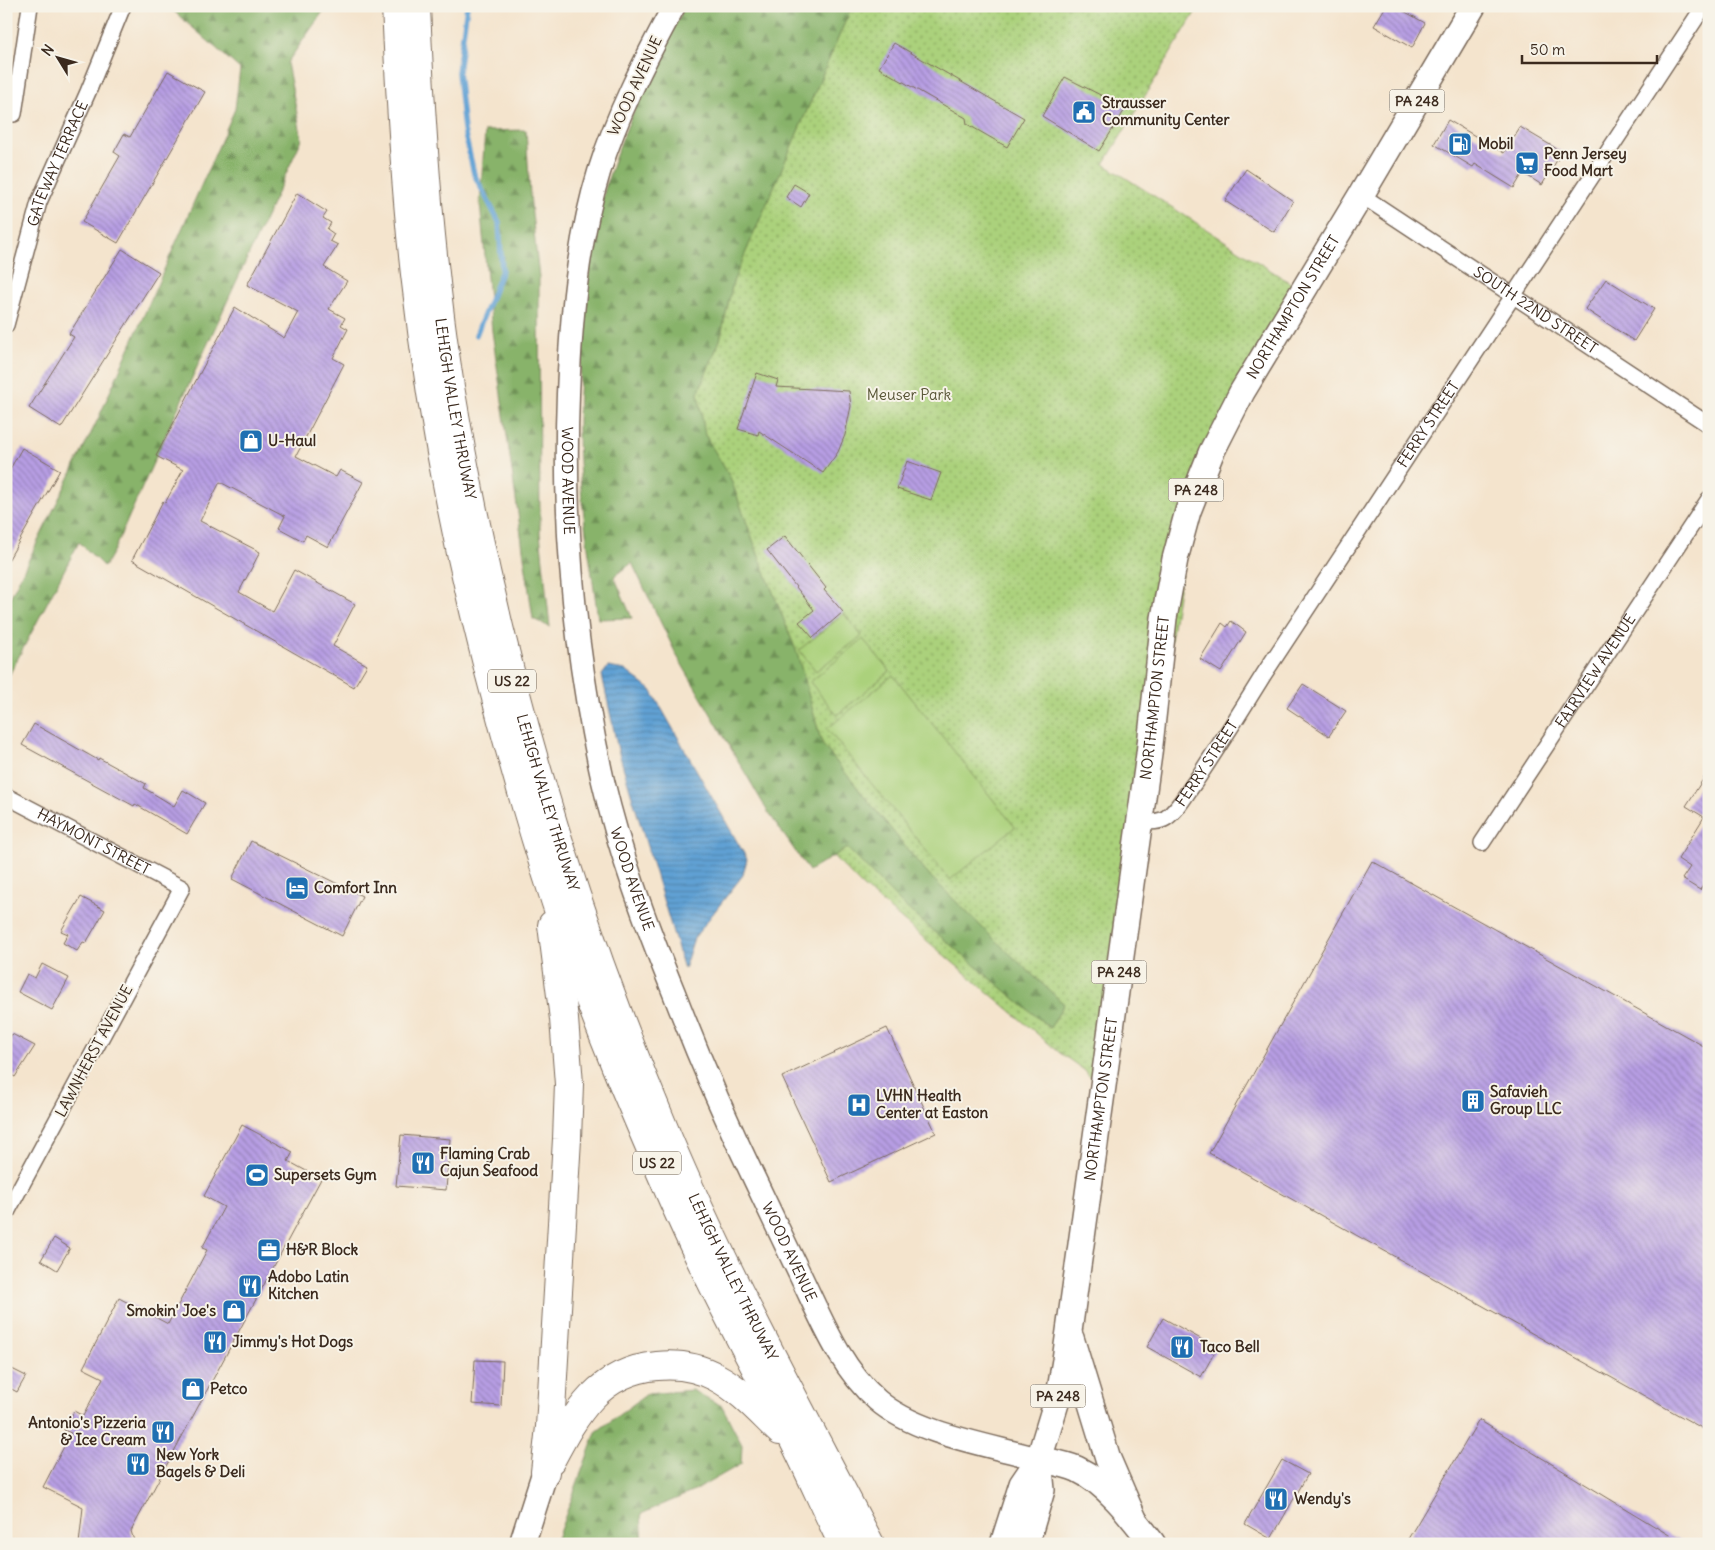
<svg xmlns="http://www.w3.org/2000/svg" width="1715" height="1550" font-family="Delius,sans-serif">
<defs>
<pattern id="grass-dots" width="8" height="8" patternUnits="userSpaceOnUse" patternTransform="scale(1.25)"><rect width="8" height="8" fill="#abd17b"/><path d="M2 2h.1M6 6h.1" fill="none" stroke="#8caa64" stroke-width="1.8" stroke-linecap="round"/></pattern>
<pattern id="forest-firs" width="22" height="20" patternUnits="userSpaceOnUse" patternTransform="scale(1.25)"><rect width="22" height="20" fill="#88b36b"/><path d="M5 1l3.5 6h-7zM16 11l3.5 6h-7z" fill="#709257"/></pattern>
<pattern id="water-rules" width="6" height="5" patternUnits="userSpaceOnUse" patternTransform="scale(1.25)"><rect width="6" height="5" fill="#60a1d4"/><path d="M0 2.5h6" fill="none" stroke="#5083ab"/></pattern>
<pattern id="building-back-hatch" width="6" height="6" patternUnits="userSpaceOnUse" patternTransform="scale(1.25)"><rect width="6" height="6" fill="#b79ee4"/><path d="M-1 5l2 2M0 0l6 6M5-1l2 2" fill="none" stroke="#9681b8"/></pattern>
</defs>
<rect width="100%" height="100%" fill="#f7f3e8"/>
<filter id="ink" filterUnits="userSpaceOnUse"><feTurbulence type="fractalNoise" baseFrequency=".02" numOctaves="2"/><feDisplacementMap in="SourceGraphic" scale="10" xChannelSelector="R" yChannelSelector="G"/><feConvolveMatrix kernelMatrix="1 2 1 2 8 2 1 2 1" color-interpolation-filters="sRGB"/></filter>
<filter id="wash" filterUnits="userSpaceOnUse"><feTurbulence type="fractalNoise" baseFrequency=".0096" numOctaves="4" result="noise"/><feDisplacementMap in="SourceGraphic" scale="20" xChannelSelector="R" yChannelSelector="G"/><feGaussianBlur stdDeviation="1.12" result="paint"/><feColorMatrix in="noise" values="0 0 0 0 0 0 0 0 0 0 0 0 0 0 0 0 0 1.4 0 .05"/><feComposite in="paint" operator="in"/></filter>
<g filter="url(#wash)">
<rect width="100%" height="100%" fill="#f4e4cd"/>
<path fill="url(#grass-dots)" stroke="#737e4c" d="M685,6H1199L1104,164L1303,291L1194,492L1101,1089L1084,1070L1060,1053L861,885L835,858L815,831L583,339L623,139Z"/>
<path fill="url(#forest-firs)" stroke="#626e44" d="M168,6H327L287,63L302,139L163,441L114,550L104,567L79,542L6,681V606L98,419L235,109L240,69Z
M685,6H852L733,282L720,340L698,393L705,435L730,477L761,562L797,653L822,744L925,871L996,941L1064,1004L1050,1028L903,905L847,848L809,871L768,812L677,656L632,563L614,576L632,618L598,619C590,556 578,493 578,430C578,391 582,352 585,313C589,268 594,222 608,179C627,119 656,62 685,6Z
M526,130L530,195L539,278L540,533L550,627L533,619L492,331L480,203L485,131Z
M692,1390L722,1406L742,1445L741,1464L694,1491L641,1514L643,1544H555L596,1432L647,1394Z"/>
<path fill="#abd17b" stroke="#737e4c" d="M844,614L862,636L816,671L799,650Z
M863,639L890,671L837,715L810,682Z
M893,675L1015,827L950,880L827,729Z"/>
<path fill="url(#water-rules)" stroke="#4e6679" d="M608,667L625,670L651,690L747,859L743,875L694,938L684,969L618,750L602,675Z"/>
<g fill="none" stroke-linecap="round" stroke-linejoin="round">
<path stroke="#60a1d4" stroke-width="5.5" d="M467,6L458,72L464,130L474,174L499,222L502,270L476,335"/>
</g>
<g id="blocks">
<path fill="url(#building-back-hatch)" d="M1386,6H1395L1425,23L1412,48L1374,26Z
M894,43L1024,118L1007,147L967,124L966,118L879,68Z
M168,71L205,92L118,243L82,222L120,156L114,152L124,134L130,137Z
M1065,77L1126,108L1099,151L1042,116Z
M1448,120L1504,153L1520,127L1562,152L1542,185L1523,173L1514,188L1475,164L1473,167L1434,144Z
M1246,169L1293,201L1274,232L1225,201Z
M794,184L809,193L801,207L786,197Z
M297,193L327,212L323,218L331,223L327,229L334,234L330,241L338,245L324,267L347,281L329,309L345,318L341,325L348,329L333,358L344,364L296,456L336,477L340,470L363,482L328,547L306,535L303,541L279,528L285,516L220,482L200,521L260,552L239,592L272,611L294,570L355,604L333,646L367,665L354,687L132,560L163,501L165,503L183,470L156,456L235,307L284,338L298,312L247,285Z
M122,249L159,272L61,428L29,408L74,337L69,334Z
M1606,279L1654,309L1634,341L1585,309Z
M757,373L778,380L776,387L849,391L851,406L845,435L838,452L823,473L759,431L758,435L738,429Z
M22,448L60,470L6,564V476Z
M907,461L941,473L931,500L897,489Z
M785,536L826,588L824,590L843,612L813,638L799,622L814,610L767,550Z
M1231,621L1246,632L1221,672L1200,659L1222,623L1227,627Z
M1303,684L1346,711L1329,736L1287,708Z
M34,724L98,760L99,758L146,784L144,788L174,806L183,790L205,803L187,834L135,804L134,806L22,745Z
M1709,770V876L1700,890L1682,879L1690,867L1678,859L1704,817L1686,806Z
M251,841L362,896L342,936L232,879Z
M1372,861L1709,1049V1432L1209,1153Z
M81,897L105,910L86,943L83,942L77,951L63,943L68,934L61,931Z
M42,964L69,978L52,1010L18,992L27,974L35,978Z
M887,1028L936,1133L831,1182L782,1077Z
M12,1034L35,1046L15,1077L6,1072V1043Z
M242,1125L293,1152L288,1161L321,1179L131,1531L135,1544H79L83,1507L43,1487L71,1433L64,1430L74,1411L83,1416L103,1378L83,1368L119,1298L168,1324L207,1250L202,1248L224,1207L204,1196Z
M401,1135L450,1139L446,1190L396,1186Z
M54,1238L70,1248L57,1270L41,1260Z
M1163,1318L1217,1348L1201,1377L1147,1347Z
M475,1360L503,1361L501,1406L472,1404Z
M6,1366L26,1376L17,1392L6,1386Z
M1479,1420L1684,1544H1405Z
M1282,1460L1308,1474L1271,1539L1245,1524Z"/>
</g>
</g>
<g filter="url(#ink)">
<use href="#blocks" fill-opacity="0" stroke="#7c6b5b" stroke-width="1"/>
<g fill="none" stroke-linecap="round" stroke-linejoin="round">
<g stroke="#7c6b5b" stroke-width="18">
<g id="minor">
<path d="M14,114L30,6"/>
<path id="s1" d="M1361,195L1709,425"/>
<path id="s2" d="M6,325L39,202L88,92L123,6"/>
<path id="s3" d="M6,796L182,888L6,1214"/>
<path id="s4" d="M1139,822C1148,822 1158,823 1166,818C1178,810 1186,794 1195,782C1219,746 1242,710 1264,674L1704,6"/>
<path id="s5" d="M1482,843L1709,499"/>
</g>
</g>
<g stroke="#7c6b5b" stroke-width="25">
<g id="secondary">
<path id="s6" d="M674,6C645,60 617,114 599,172C577,244 571,320 568,394C563,522 575,656 603,781C620,854 646,924 674,993C698,1055 724,1116 753,1176C770,1211 786,1246 803,1281C823,1323 841,1368 877,1400C916,1434 989,1445 1039,1459"/>
</g>
</g>
<g stroke="#7c6b5b" stroke-width="28">
<g id="primary">
<path d="M1071,1338L1108,1459L1134,1519"/>
<path d="M1039,1459C1052,1462 1065,1464 1077,1469C1107,1483 1133,1518 1153,1544"/>
<path d="M522,1544L545,1472"/>
<path id="s7" d="M1003,1544L1022,1484L1039,1459L1060,1390L1065,1360L1149,754L1164,618L1175,559L1188,511L1211,453L1242,392L1361,195L1473,6"/>
<path d="M1026,1544L1042,1490L1039,1459"/>
</g>
</g>
<g stroke="#7c6b5b" stroke-width="30">
<g id="motorway">
<path d="M396,6C400,96 405,185 415,274C432,427 463,579 504,728C535,843 571,957 616,1067C641,1127 666,1187 694,1246C725,1312 760,1376 794,1441C811,1475 826,1510 843,1544"/>
<path id="s8" d="M416,6C421,134 430,261 450,387C493,645 565,895 667,1136C726,1276 800,1409 870,1544"/>
<path d="M551,1460C576,1413 599,1371 657,1366C677,1364 698,1367 716,1377C741,1390 760,1412 780,1431"/>
<path d="M545,1472L550,1427L567,1139L569,1084L564,1019L552,925"/>
</g>
</g>
<use href="#minor" stroke="#fff" stroke-width="15"/>
<use href="#secondary" stroke="#fff" stroke-width="22"/>
<use href="#primary" stroke="#fff" stroke-width="25"/>
<use href="#motorway" stroke="#fff" stroke-width="28"/>
</g>
</g>
<defs>
<g id="civic-square" transform="scale(1.25)"><rect x="-9" y="-9" width="18" height="18" rx="4" fill="#1f6fb2" stroke="#f7f3e8"/><path d="M-.6-6.5H3V-4.5H.6V-3L4-1V1h2V6H-6V1h2V-1L-.6-3ZM-1.2 2.5V6h2.4V2.5Z" fill="#fff"/></g>
<g id="fuel-square" transform="scale(1.25)"><rect x="-9" y="-9" width="18" height="18" rx="4" fill="#1f6fb2" stroke="#f7f3e8"/><path d="M-5.5-6h7V0h2V4h1.3V-2.5L3-4.5l.8-.8L6-3V5H2.5V1h-1V6h-7ZM-4.2-4.7v3.2H.2V-4.7Z" fill="#fff"/></g>
<g id="supermarket-square" transform="scale(1.25)"><rect x="-9" y="-9" width="18" height="18" rx="4" fill="#1f6fb2" stroke="#f7f3e8"/><path d="M-6-5.5h2.5l.6 2H6L4.5 2H-2.5L-4.4-4H-6ZM-1.5 3.2a1.3 1.3 0 1 0 .1 0ZM3 3.2a1.3 1.3 0 1 0 .1 0Z" fill="#fff"/></g>
<g id="shop-square" transform="scale(1.25)"><rect x="-9" y="-9" width="18" height="18" rx="4" fill="#1f6fb2" stroke="#f7f3e8"/><path d="M-5-2.5h2.3a2.7 3.5 0 0 1 5.4 0H5L5.5 6h-11ZM-1.5-2.5h3a1.5 2.3 0 0 0-3 0Z" fill="#fff"/></g>
<g id="hotel-square" transform="scale(1.25)"><rect x="-9" y="-9" width="18" height="18" rx="4" fill="#1f6fb2" stroke="#f7f3e8"/><path d="M-6-4.5h1.5V1H6V5H4.5V3h-9V5H-6ZM-4 0a1.8 1.8 0 1 1 3.6 0ZM.5 0V-2.5h3Q6-2.5 6 0Z" fill="#fff"/></g>
<g id="building-square" transform="scale(1.25)"><rect x="-9" y="-9" width="18" height="18" rx="4" fill="#1f6fb2" stroke="#f7f3e8"/><path d="M-4-6H4V6H1V3H-1V6H-4ZM-2.5-4.3h1.7v1.8h-1.7ZM.8-4.3h1.7v1.8H.8ZM-2.5-1h1.7V.8h-1.7ZM.8-1h1.7V.8H.8Z" fill="#fff"/></g>
<g id="hospital-square" transform="scale(1.25)"><rect x="-9" y="-9" width="18" height="18" rx="4" fill="#1f6fb2" stroke="#f7f3e8"/><path d="M-5-5h3v3.5h4V-5h3V5h-3V1.5h-4V5h-3Z" fill="#fff"/></g>
<g id="restaurant-square" transform="scale(1.25)"><rect x="-9" y="-9" width="18" height="18" rx="4" fill="#1f6fb2" stroke="#f7f3e8"/><path d="M-5-6h1v4h1v-4h1v4h1v-4h1v5L-1.5 .5V6h-2V.5L-5-1ZM5-6V6H3V1.5H1.5Q1.5-4 5-6Z" fill="#fff"/></g>
<g id="stadium-square" transform="scale(1.25)"><rect x="-9" y="-9" width="18" height="18" rx="4" fill="#1f6fb2" stroke="#f7f3e8"/><path d="M0-5a6.5 5 0 1 0 0 10a6.5 5 0 1 0 0-10ZM-3.5-1.8h7v3.6h-7Z" fill="#fff"/></g>
<g id="office-square" transform="scale(1.25)"><rect x="-9" y="-9" width="18" height="18" rx="4" fill="#1f6fb2" stroke="#f7f3e8"/><path d="M-6-3h4V-5.5h4V-3h4V5H-6ZM-1-4.5V-3h2v-1.5ZM-6 0V1H6V0Z" fill="#fff"/></g>
</defs>
<g fill-rule="evenodd">
<use href="#civic-square" x="1084" y="112"/>
<use href="#fuel-square" x="1460" y="144"/>
<use href="#supermarket-square" x="1527" y="163"/>
<use href="#shop-square" x="251" y="441"/>
<use href="#hotel-square" x="297" y="888"/>
<use href="#building-square" x="1473" y="1101"/>
<use href="#hospital-square" x="859" y="1105"/>
<use href="#restaurant-square" x="423" y="1163"/>
<use href="#stadium-square" x="257" y="1175"/>
<use href="#office-square" x="269" y="1250"/>
<use href="#restaurant-square" x="250" y="1286"/>
<use href="#shop-square" x="234" y="1311"/>
<use href="#restaurant-square" x="215" y="1342"/>
<use href="#restaurant-square" x="1182" y="1347"/>
<use href="#shop-square" x="193" y="1389"/>
<use href="#restaurant-square" x="163" y="1432"/>
<use href="#restaurant-square" x="138" y="1464"/>
<use href="#restaurant-square" x="1276" y="1499"/>
</g>
<g text-anchor="middle" stroke-width="4" stroke-linejoin="round" paint-order="stroke">
<g fill="#f7f3e8" stroke="#73665b" stroke-width="1">
<rect x="1389.5" y="89.5" width="55" height="23" rx="4"/>
<rect x="1168.5" y="478.5" width="55" height="23" rx="4"/>
<rect x="488" y="669.5" width="48" height="23" rx="4"/>
<rect x="1091.5" y="960.5" width="55" height="23" rx="4"/>
<rect x="633" y="1151.5" width="48" height="23" rx="4"/>
<rect x="1030.5" y="1384.5" width="55" height="23" rx="4"/>
</g>
<g font-size="14" font-weight="bold" fill="#3b2a1e">
<text x="1417" y="106">PA 248</text>
<text x="1196" y="495">PA 248</text>
<text x="512" y="686">US 22</text>
<text x="1119" y="977">PA 248</text>
<text x="657" y="1168">US 22</text>
<text x="1058" y="1401">PA 248</text>
</g>
<g font-size="15" fill="#3b2a1e" stroke="#f7f3e8">
<text transform="translate(635 86) rotate(-65)" y="5">WOOD AVENUE</text>
<text dy="5" stroke="none"><textPath href="#s2" startOffset="170">GATEWAY TERRACE</textPath></text>
<text dy="5" stroke="none"><textPath href="#s7" startOffset="1284">NORTHAMPTON STREET</textPath></text>
<text dy="5" stroke="none"><textPath href="#s1" startOffset="209">SOUTH 22ND STREET</textPath></text>
<text dy="5" stroke="none"><textPath href="#s8" startOffset="405">LEHIGH VALLEY THRUWAY</textPath></text>
<text dy="5" stroke="none"><textPath href="#s4" startOffset="501">FERRY STREET</textPath></text>
<text dy="5" stroke="none"><textPath href="#s6" startOffset="494">WOOD AVENUE</textPath></text>
<text dy="5" stroke="none"><textPath href="#s5" startOffset="206">FAIRVIEW AVENUE</textPath></text>
<text dy="5" stroke="none"><textPath href="#s7" startOffset="864">NORTHAMPTON STREET</textPath></text>
<text dy="5" stroke="none"><textPath href="#s4" startOffset="96">FERRY STREET</textPath></text>
<text dy="5" stroke="none"><textPath href="#s8" startOffset="810">LEHIGH VALLEY THRUWAY</textPath></text>
<text dy="5" stroke="none"><textPath href="#s3" startOffset="99">HAYMONT STREET</textPath></text>
<text dy="5" stroke="none"><textPath href="#s6" startOffset="899">WOOD AVENUE</textPath></text>
<text transform="translate(94 1051) rotate(-62)" y="5">LAWNHERST AVENUE</text>
<text dy="5" stroke="none"><textPath href="#s7" startOffset="459">NORTHAMPTON STREET</textPath></text>
<text dy="5" stroke="none"><textPath href="#s6" startOffset="1304">WOOD AVENUE</textPath></text>
<text dy="5" stroke="none"><textPath href="#s8" startOffset="1320">LEHIGH VALLEY THRUWAY</textPath></text>
</g>
<g font-size="15" font-weight="bold" fill="#3b2a1e" stroke="#f7f3e8" text-anchor="start">
<text x="1102" y="108">Strausser<tspan x="1102" dy="17">Community Center</tspan></text>
<text x="1478" y="149">Mobil</text>
<text x="1544" y="159">Penn Jersey<tspan x="1544" dy="17">Food Mart</tspan></text>
<text x="268" y="446">U-Haul</text>
<text x="314" y="893">Comfort Inn</text>
<text x="1490" y="1097">Safavieh<tspan x="1490" dy="17">Group LLC</tspan></text>
<text x="876" y="1101">LVHN Health<tspan x="876" dy="17">Center at Easton</tspan></text>
<text x="440" y="1159">Flaming Crab<tspan x="440" dy="17">Cajun Seafood</tspan></text>
<text x="274" y="1180">Supersets Gym</text>
<text x="286" y="1255">H&amp;R Block</text>
<text x="268" y="1282">Adobo Latin<tspan x="268" dy="17">Kitchen</tspan></text>
<text x="216" y="1316" text-anchor="end">Smokin' Joe's</text>
<text x="232" y="1347">Jimmy's Hot Dogs</text>
<text x="1200" y="1352">Taco Bell</text>
<text x="210" y="1394">Petco</text>
<text x="146" y="1428" text-anchor="end">Antonio's Pizzeria<tspan x="146" dy="17">&amp; Ice Cream</tspan></text>
<text x="156" y="1460">New York<tspan x="156" dy="17">Bagels &amp; Deli</tspan></text>
<text x="1294" y="1504">Wendy's</text>
</g>
<g font-size="15" fill="#575435" stroke="#f7f3e8">
<text x="909" y="400">Meuser Park</text>
</g>
</g>
<rect width="1715" height="1550" fill="none" stroke="#f7f3e8" stroke-width="25"/>
<g transform="translate(58 58) rotate(307)" stroke="#f7f3e8" stroke-width="4" paint-order="stroke">
<path d="M0-4L9 19L0 12L-9 19Z" fill="#3b2a1e"/>
<text y="-8" font-size="14" font-weight="bold" text-anchor="middle" fill="#3b2a1e">N</text>
</g>
<path d="M1522 55v8h135v-8" fill="none" stroke="#3b2a1e" stroke-width="2.5"/>
<text x="1530" y="55" font-size="15" fill="#3b2a1e" stroke="#f7f3e8" stroke-width="4" paint-order="stroke">50 m</text>
</svg>
